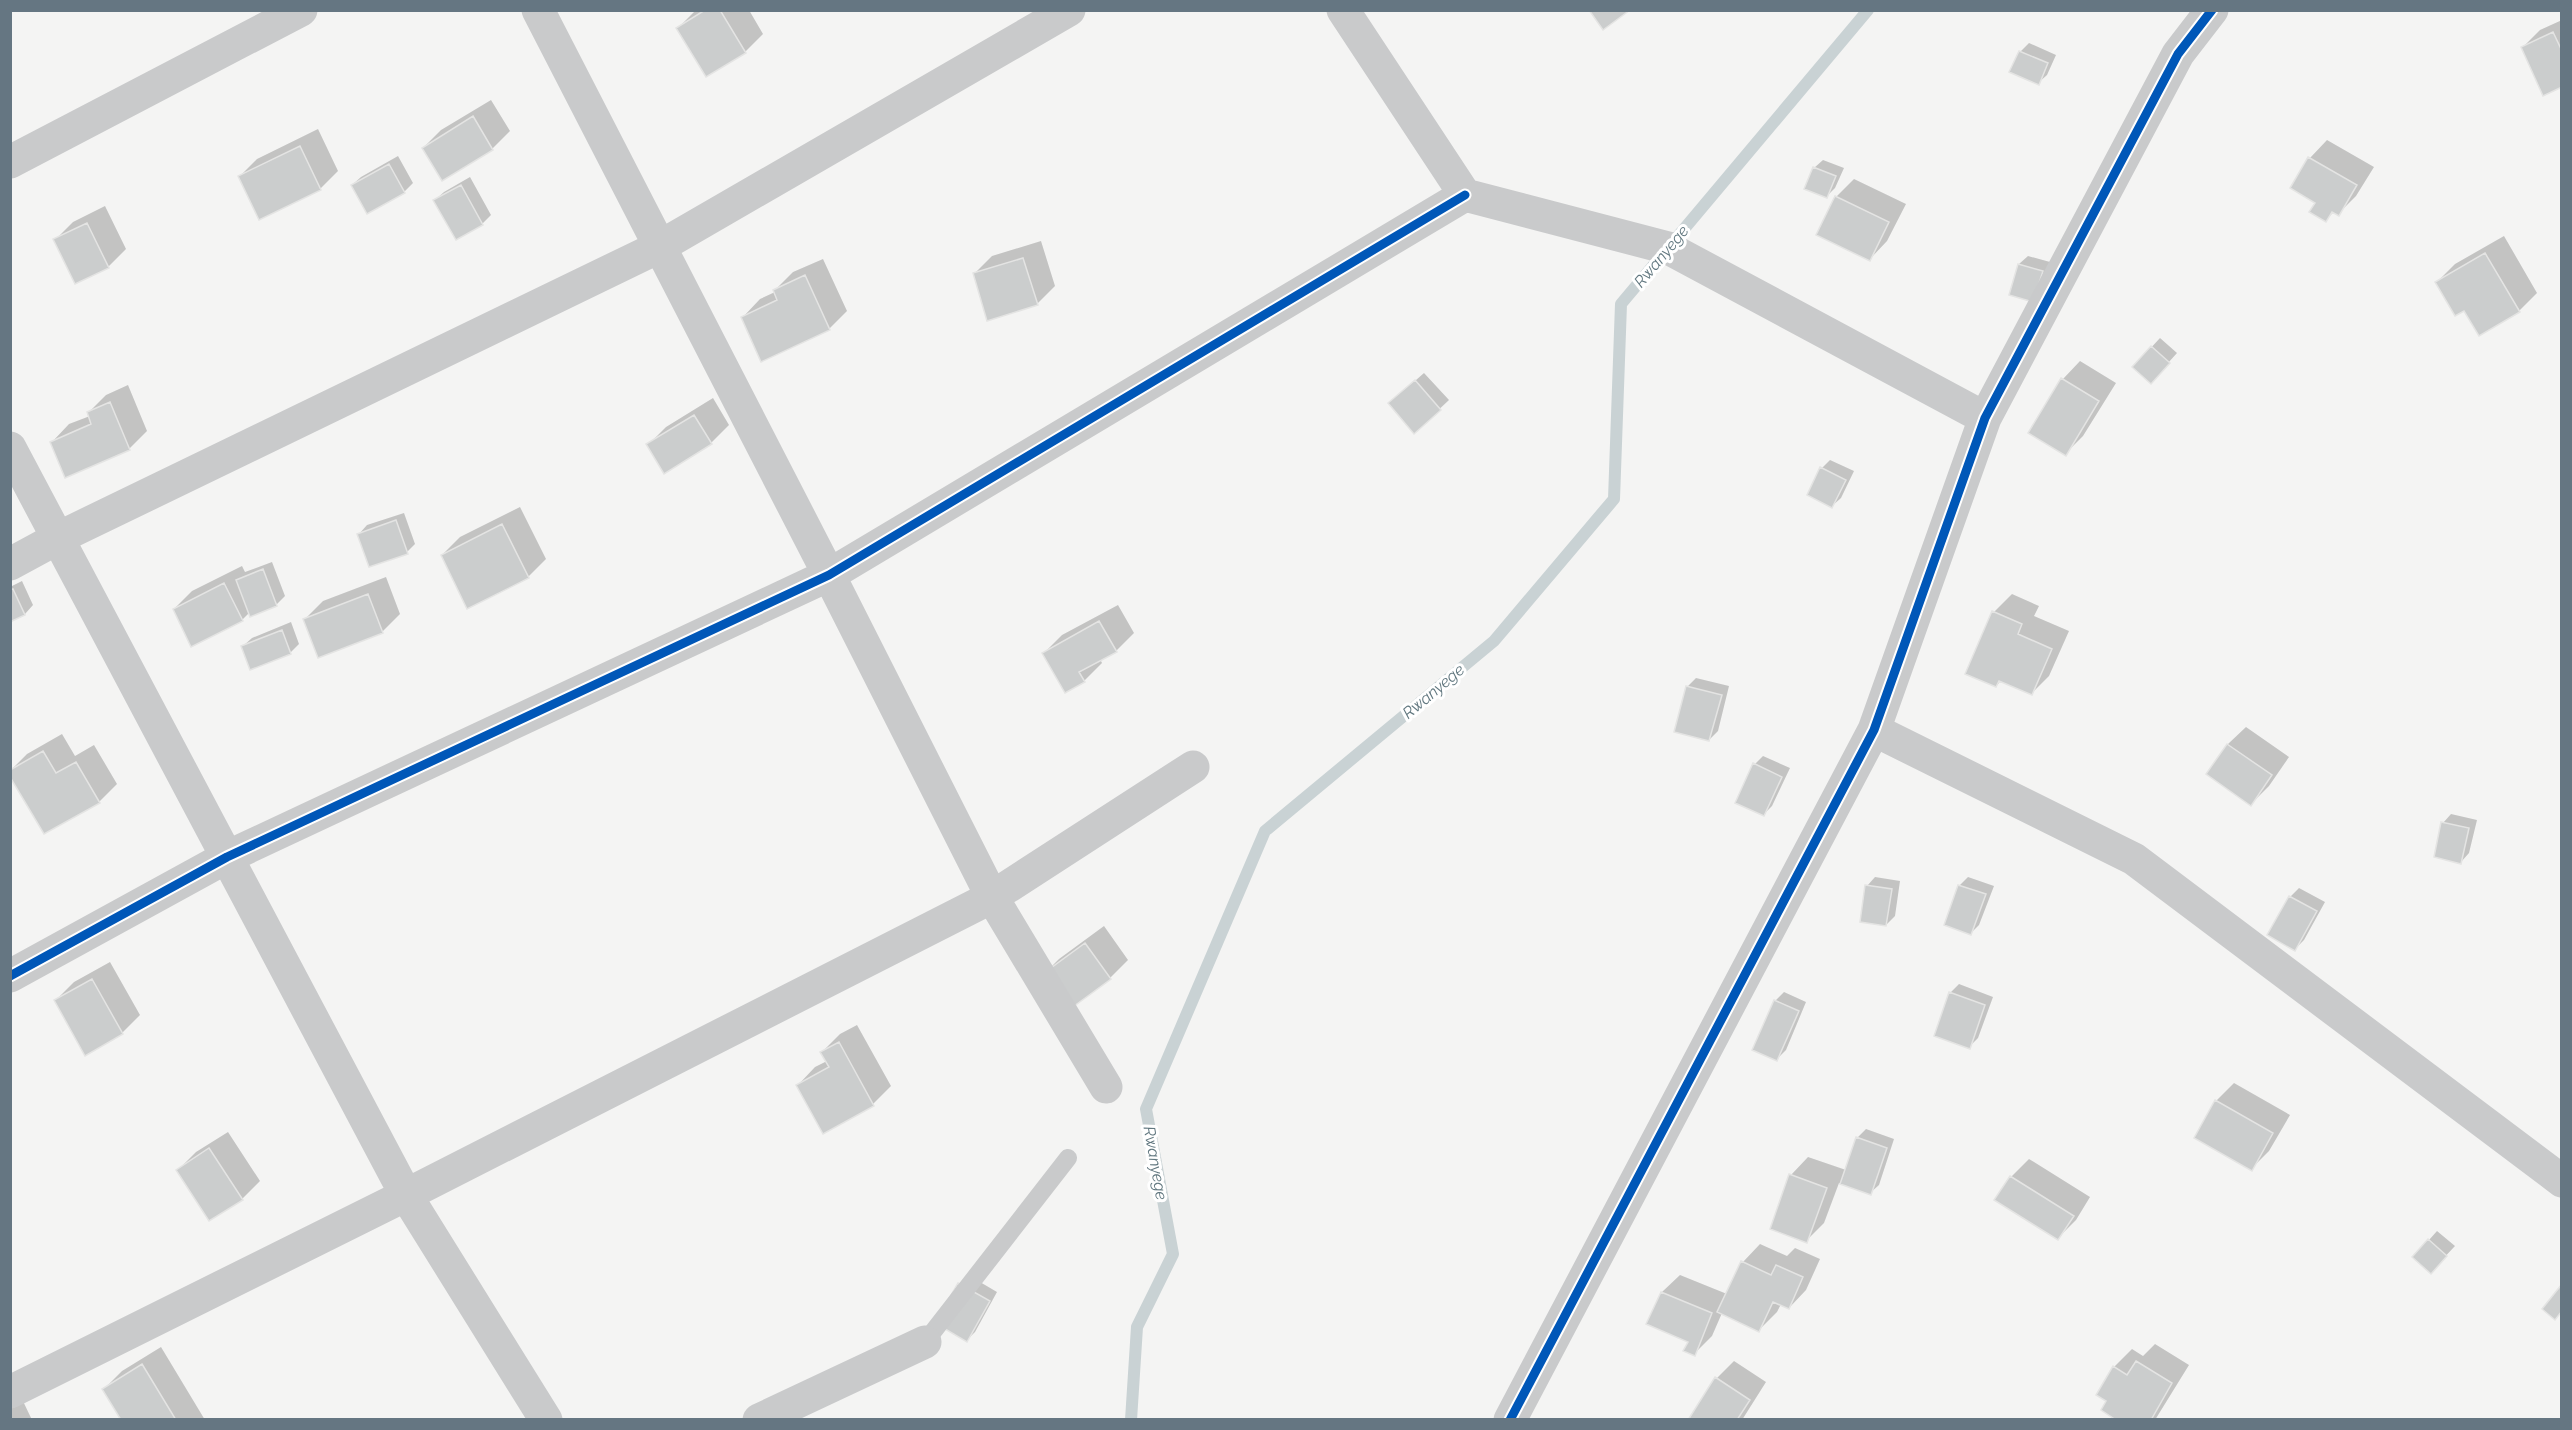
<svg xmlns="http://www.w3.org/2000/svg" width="2572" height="1430" font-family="Raleway,sans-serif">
<rect width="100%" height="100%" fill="#f4f4f3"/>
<path fill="#0003" d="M696,10H749L763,34L745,52L678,28Z
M2562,20V86L2522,48L2540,30Z
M2029,43L2056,55L2047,75L2038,83L2020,52Z
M491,100L510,131L492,149L443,179L423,148L441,130Z
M318,129L338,171L320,189L239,177L257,159Z
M2327,140L2374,167L2356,196L2338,214L2334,212L2325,220L2317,202L2292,187L2310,158Z
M398,156L413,183L404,192L352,185L361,177Z
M1823,160L1844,168L1835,188L1827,196L1814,168Z
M470,177L491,215L482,224L435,200L444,192Z
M1854,179L1906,204L1887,241L1870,259L1836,197Z
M105,206L126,249L108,267L55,240L73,222Z
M2504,236L2537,293L2519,311L2464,309L2437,282L2455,264Z
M1041,241L1055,286L1037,304L974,274L992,256Z
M2028,256L2050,262L2041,291L2011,294L2019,264Z
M823,259L847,311L829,329L743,317L760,299L775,292V290L793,272Z
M2160,338L2177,353L2159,373L2134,366Z
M2080,361L2116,383L2083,436L2065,454L2030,432L2063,379Z
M1424,373L1449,400L1415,432L1399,395Z
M128,385L147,431L129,449L52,442L69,424L90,416L88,413L106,395Z
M713,398L729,425L711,443L648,445L666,427Z
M1830,460L1854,471L1841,498L1832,506L1822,468Z
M520,507L546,559L528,577L442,555L460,537Z
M404,513L415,544L407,552L359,534L367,525Z
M272,562L285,596L276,605L250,612L242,620L174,609L192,591L242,566L245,572Z
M386,577L400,614L382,632L305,619L323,601Z
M22,581L33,605L25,614L10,621V587Z
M2012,594L2039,606L2034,616L2069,631L2049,676L2032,693L2001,681L1996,686L1966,673L1994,612Z
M1118,605L1134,633L1116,651L1100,659L1102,663L1084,681L1044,653L1062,635Z
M291,622L299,644L291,652L251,668L243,646L252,638Z
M1696,678L1729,686L1718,731L1709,740L1687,687Z
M2246,727L2289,757L2269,786L2251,804L2208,774L2228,744Z
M62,734L75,756L94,745L117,784L99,802L10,771L27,754Z
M1763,756L1790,768L1772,806L1763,815L1755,764Z
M2451,814L2477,820L2469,853L2461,862L2443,823Z
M1875,877L1900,881L1895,916L1886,925L1867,886Z
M1968,877L1994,886L1979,925L1971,933L1946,925L1960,885Z
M2299,888L2325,902L2304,940L2295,949L2290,897Z
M1104,926L1128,960L1110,978L1066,1010L1042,976L1059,959Z
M110,962L140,1015L122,1033L56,1000L74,982Z
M1959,984L1993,997L1978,1038L1969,1047L1950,993Z
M1784,992L1806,1002L1786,1050L1777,1059L1775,1001Z
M857,1025L891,1086L873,1104L798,1085L815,1067L827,1061L822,1052L840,1034Z
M2234,1083L2290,1115L2269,1151L2251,1169L2216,1101Z
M1866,1129L1894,1139L1879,1185L1870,1193L1839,1183L1824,1223L1806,1241L1791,1175L1808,1157L1846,1170L1857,1138Z
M228,1132L260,1181L242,1199L178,1170L196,1152Z
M2029,1159L2090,1197L2076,1220L2058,1238L2011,1177Z
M2437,1231L2455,1246L2439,1263L2429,1240Z
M1760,1244L1787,1256L1795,1248L1820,1259L1806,1290L1789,1308L1781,1304L1777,1312L1759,1330L1722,1313L1712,1336L1694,1354L1690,1341L1648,1323L1662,1292L1680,1275L1727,1294L1743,1262Z
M968,1275L997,1292L975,1332L967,1340Z
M2155,1344L2189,1365L2155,1420H2119L2108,1401L2114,1367L2132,1349L2143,1356Z
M161,1347L205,1420H122L104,1389L122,1371Z
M1734,1361L1766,1382L1742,1420H1690L1717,1378Z
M22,1399L32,1420H10V1405Z"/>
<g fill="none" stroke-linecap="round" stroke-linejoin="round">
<path stroke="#c9d2d4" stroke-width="12" d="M1131,1420L1137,1327L1173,1254L1146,1109L1265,831L1494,641L1614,499L1621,304L1868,10"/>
</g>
<path fill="#cbcdcd" stroke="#e4e4e3" stroke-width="1.5" d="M705,10H720L746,53L706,77L676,28Z
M1589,10H1630L1603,30Z
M2553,32L2562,51V87L2543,96L2521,47Z
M2019,51L2048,63L2039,85L2009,72Z
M473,116L493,150L442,181L422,148Z
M300,146L321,190L259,220L238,176Z
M2308,157L2357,185L2339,216L2332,212L2326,222L2309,212L2315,203L2290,188Z
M389,164L405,193L367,214L351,185Z
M1813,167L1836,176L1827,198L1804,189Z
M461,185L483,225L456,240L433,200Z
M1835,196L1889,222L1870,261L1816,235Z
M87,223L109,268L75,284L53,239Z
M2485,253L2520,312L2479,336L2464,311L2455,316L2435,282Z
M1023,258L1038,305L987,321L973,273Z
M2018,264L2043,271L2033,302L2009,295Z
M805,275L830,330L761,362L741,317L777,300L773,290Z
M2151,346L2170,363L2151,384L2132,367Z
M2061,378L2099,401L2066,456L2028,433Z
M1415,380L1441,410L1414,434L1388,403Z
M110,402L130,450L65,478L50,442L91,424L87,412Z
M694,415L712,444L664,474L646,444Z
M1820,467L1846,480L1832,508L1807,495Z
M396,520L408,554L369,567L357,534Z
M502,524L529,578L467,609L441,555Z
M263,569L277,606L250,617L236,580Z
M224,583L243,621L191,647L173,609Z
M13,589L25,615L10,622V590Z
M368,594L383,633L318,658L303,619Z
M1992,611L2022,624L2018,634L2052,649L2032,695L1999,681L1996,687L1965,674Z
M1099,621L1117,652L1079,672L1085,682L1065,693L1042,653Z
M282,630L291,654L250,670L241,646Z
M1686,686L1722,695L1709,741L1674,732Z
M2227,744L2272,775L2251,806L2206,774Z
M43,751L56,773L76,762L100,803L44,834L10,777V770Z
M1753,763L1782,777L1764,816L1735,803Z
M2441,822L2469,828L2461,864L2434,857Z
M1865,885L1892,889L1886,926L1860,922Z
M1958,885L1986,894L1971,935L1944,925Z
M2289,896L2317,911L2295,951L2267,935Z
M1085,943L1111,979L1066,1012L1040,976Z
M92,979L123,1034L85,1056L54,1000Z
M1949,992L1985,1005L1970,1049L1934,1036Z
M1774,1000L1799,1011L1777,1061L1752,1050Z
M839,1042L874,1106L823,1134L796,1085L829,1067L820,1052Z
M2215,1100L2273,1133L2252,1171L2194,1138Z
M1856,1137L1887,1148L1871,1195L1840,1184Z
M209,1148L243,1200L209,1221L176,1170Z
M1789,1174L1827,1188L1807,1243L1770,1229Z
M2010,1176L2074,1216L2058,1240L1994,1200Z
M2428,1239L2447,1256L2431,1274L2412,1257Z
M1741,1261L1771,1275L1776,1265L1803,1277L1789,1309L1773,1302L1759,1332L1717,1312Z
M958,1283L990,1301L967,1342L935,1323Z
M2562,1284V1311L2555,1320L2542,1309Z
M1661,1292L1712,1313L1695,1356L1683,1351L1688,1342L1646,1324Z
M2136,1361L2172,1383L2151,1420H2116L2101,1410L2106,1401L2096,1395L2113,1366L2127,1375Z
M142,1364L176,1420H121L102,1389Z
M1715,1377L1750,1400L1737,1420H1688Z"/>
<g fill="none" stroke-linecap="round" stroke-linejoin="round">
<path stroke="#c9cacb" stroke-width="18" d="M925,1342L1068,1158"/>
<path stroke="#c9cacb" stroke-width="33" d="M538,10L829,575L992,897L1106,1087
M1343,10L1465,195L1668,248L1985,418
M10,162L301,10
M10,448L406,1195L546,1420
M10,564L58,538L659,247L1069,10
M1874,730L2134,859L2562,1181
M10,976L227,857L829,575L1465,195
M10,1392L406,1195L992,897L1193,767
M759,1420L925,1342
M1510,1420L1874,730L1985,418L2178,54L2212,10"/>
<g stroke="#fff" stroke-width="13">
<path id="cycleway" d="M10,976L227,857L829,575L1465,195
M1510,1420L1874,730L1985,418L2178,54L2212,10"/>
</g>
<use href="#cycleway" stroke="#0057b8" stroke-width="9"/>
</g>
<g text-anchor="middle" stroke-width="6" stroke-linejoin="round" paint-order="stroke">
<g font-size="16" font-style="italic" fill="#61777f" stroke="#fff">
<text transform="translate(1661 256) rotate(-50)" y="6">Rwanyege</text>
<text transform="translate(1433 691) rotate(-40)" y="6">Rwanyege</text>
<text transform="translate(1156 1163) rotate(80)" y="6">Rwanyege</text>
</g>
</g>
<rect width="2572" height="1430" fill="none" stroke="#657682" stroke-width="24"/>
</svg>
